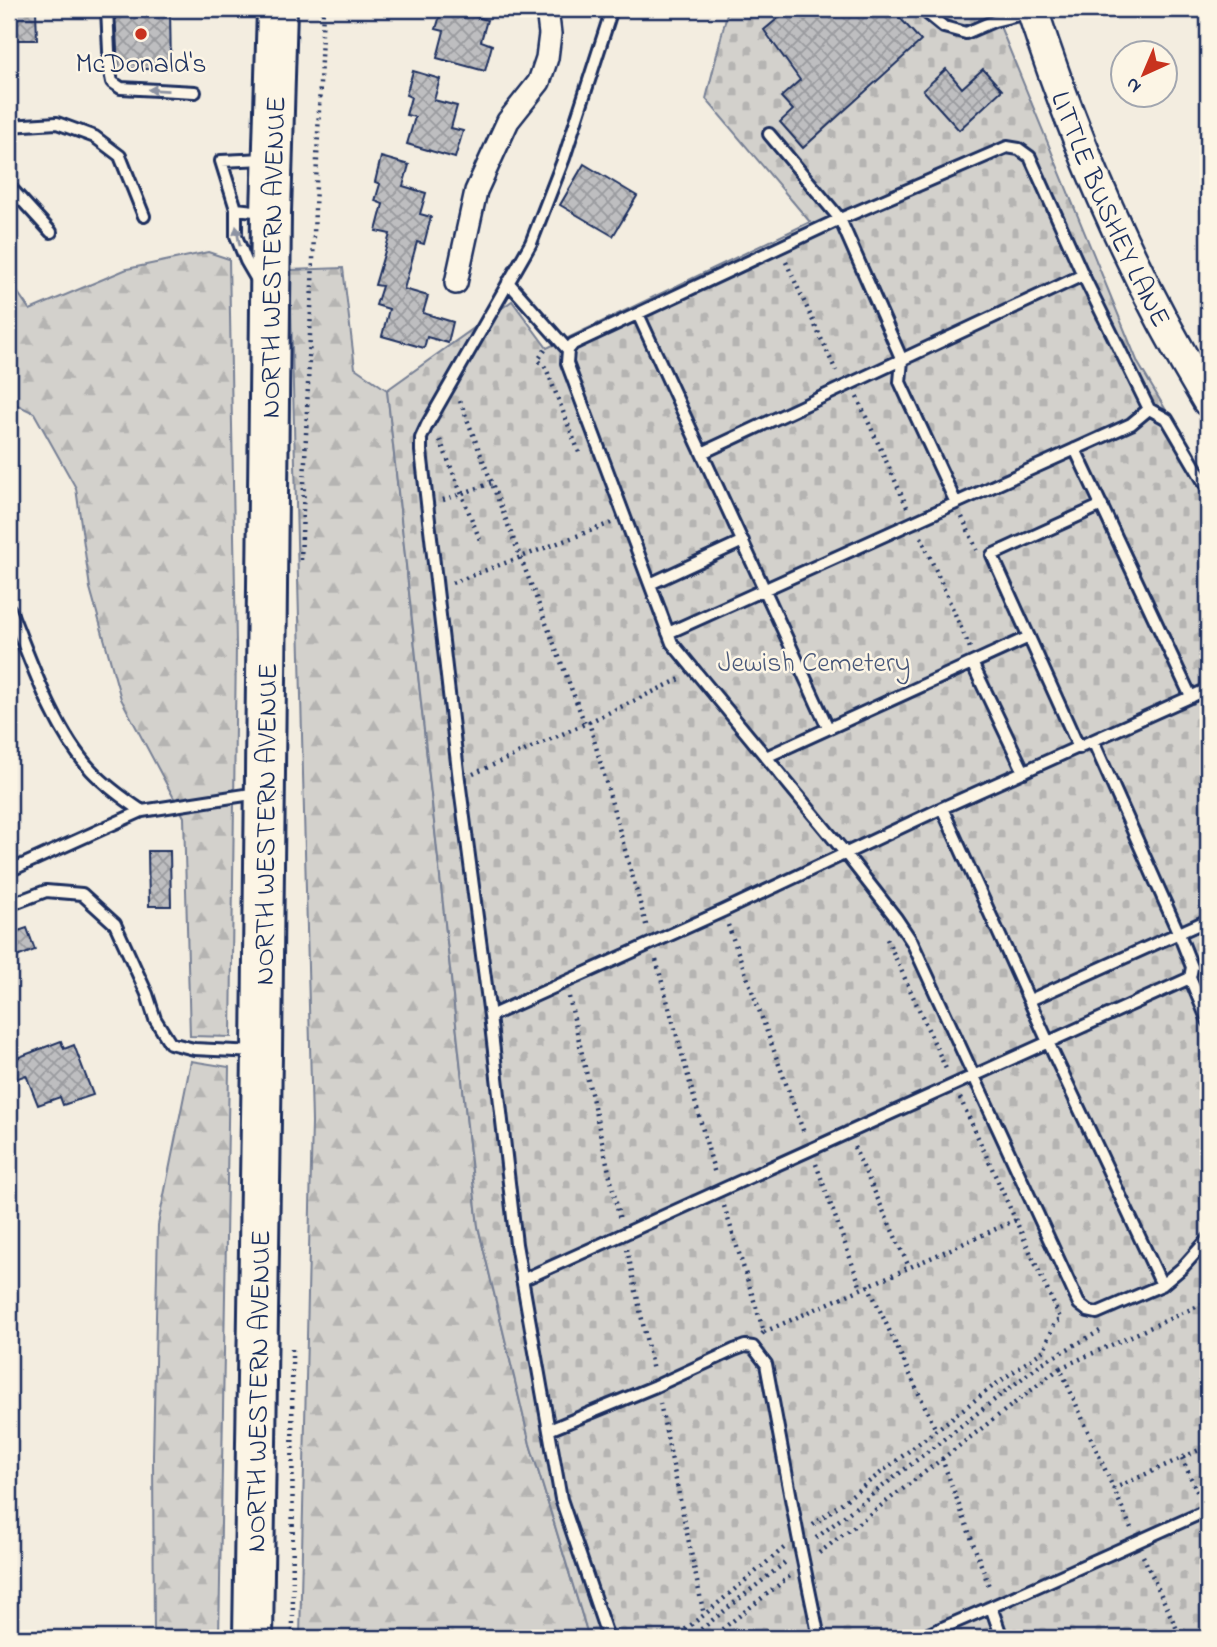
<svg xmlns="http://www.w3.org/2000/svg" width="1217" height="1647" font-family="'Indie Flower',sans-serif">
<defs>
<pattern id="forest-firs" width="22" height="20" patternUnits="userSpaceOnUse" patternTransform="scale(1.75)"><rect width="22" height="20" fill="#d3d1cc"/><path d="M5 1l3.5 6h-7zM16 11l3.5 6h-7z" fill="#b5b4b2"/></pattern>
<pattern id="cemetery-stones" width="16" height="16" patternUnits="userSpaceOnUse" patternTransform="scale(1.75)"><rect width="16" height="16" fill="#d3d1cc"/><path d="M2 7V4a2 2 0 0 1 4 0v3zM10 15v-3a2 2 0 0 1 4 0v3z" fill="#b5b4b2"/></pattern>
<pattern id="building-cross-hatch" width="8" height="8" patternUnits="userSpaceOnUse" patternTransform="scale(1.75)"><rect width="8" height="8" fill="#bebec0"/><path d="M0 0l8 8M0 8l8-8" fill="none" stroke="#9a9b9f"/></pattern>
</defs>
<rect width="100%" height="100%" fill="#f3ede0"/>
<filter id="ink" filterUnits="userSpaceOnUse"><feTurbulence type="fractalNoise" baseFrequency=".0143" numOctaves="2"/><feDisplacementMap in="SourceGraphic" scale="14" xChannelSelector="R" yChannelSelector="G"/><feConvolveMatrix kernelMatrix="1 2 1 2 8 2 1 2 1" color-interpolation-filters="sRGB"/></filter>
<g filter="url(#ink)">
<path fill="url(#forest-firs)" stroke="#778095" stroke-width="2" d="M208,252L229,259L236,646L231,1037L190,1036L184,817L121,699L90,588L76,488L34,413L9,401V280L30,310L127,269Z
M343,268L355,368L387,390L478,1226L530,1444L589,1638H300L312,1122L290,270Z
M191,1061L229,1067L219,1638H154L153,1456L158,1225Z"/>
<path fill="url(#cemetery-stones)" stroke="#778095" stroke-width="2" d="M728,9H993L1138,363L1208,481V1638H589L530,1444L478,1226L387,390L512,301L547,348L810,222L706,99Z"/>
<path fill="url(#building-cross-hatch)" stroke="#1b2f5e" stroke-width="2" d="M9,9H36L37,40H9Z
M115,9H170L171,69H118Z
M442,9H465L464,13L487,20L481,41L492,45L485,71L437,58L444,31L436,29Z
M789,9H892L921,41L803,148L780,122L793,110L781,97L800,80L764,30Z
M946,69L962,88L983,69L1002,90L959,130L923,90Z
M413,71L440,79L434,100L457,106L451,128L463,131L455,158L407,144L415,117L406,115L411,97L406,95Z
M381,157L409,165L403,186L426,193L420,214L431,217L424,244L417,242L404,289L428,296L423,313L453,322L448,343L427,337L424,348L382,336L389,309L376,305L382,286L375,285L390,234L376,231L383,204L375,201L380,184L375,182Z
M584,164L637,196L613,236L560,205Z
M148,851H170L171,906H149Z
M27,928L35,950L9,960V934Z
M61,1041L64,1049L74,1045L93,1095L63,1105L60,1097L38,1105L26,1075L13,1080L9,1068V1061Z"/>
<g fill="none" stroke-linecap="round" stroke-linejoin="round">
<g stroke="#1b2f5e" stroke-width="16">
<path id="lane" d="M107,9L110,72L112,82L121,88L195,92
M922,9L944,27L966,33L994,21L1031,12
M9,126L57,123L95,137L120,156L144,216
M769,134L840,219L902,360L900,382L956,503
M9,186L51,232
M236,209V236L246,261L257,280
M264,212L236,209L221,161L266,159
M508,282L568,350
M638,314L828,728
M1075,449L1191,697
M702,453L1083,275
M1208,489L1167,419L1149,409L1083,275L1030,157L1019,149L1007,147L840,219L573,344L568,350L567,363L672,643L846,854L896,918L912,942L1079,1304L1088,1311L1097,1313L1162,1285L1182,1268L1208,1239
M650,584L743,541
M9,610H10C31,661 53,729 91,770C106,786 124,799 142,811
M668,633L1131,424L1149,409
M972,663L1024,772
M1093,741L1179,934L1192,967L1190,978L1208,1021
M1079,748L992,555L1102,505
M766,757L1029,637
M942,808L1048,1042L1162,1285
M9,871L142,811L258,793
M9,905L46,891L82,894L115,924L147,994L155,1019L170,1043L194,1049L256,1052
M1030,1000L1208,920
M490,1016L723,911L942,808L1208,689
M522,1280L1190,978
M549,1430L656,1386L734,1350L745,1346L753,1347L766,1364L798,1536L819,1638
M991,1607L1208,1510
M608,1638L561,1499L516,1244L490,1016L459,780L421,451V438L427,425L531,243L564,158L612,9
M919,1638L991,1607L1002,1638"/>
</g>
<g stroke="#1b2f5e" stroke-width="26">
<path id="street" d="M456,283L476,191L508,121L539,82L547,58L550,34L547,9"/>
</g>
<g stroke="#1b2f5e" stroke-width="35">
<g id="secondary">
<path id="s1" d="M1032,9C1076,146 1134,278 1208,401"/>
</g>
</g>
<g stroke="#1b2f5e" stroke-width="44">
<g id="highway">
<path id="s2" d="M253,1638L262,1053L271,213L277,9"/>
</g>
</g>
<path stroke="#1b2f5e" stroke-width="4.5" stroke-dasharray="2 5" stroke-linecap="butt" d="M786,262L836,371
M545,350L538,360L546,368L580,455
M857,397L907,507
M460,401L585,724
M440,440L480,540
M443,500L492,483
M962,517L977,550
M921,537L970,648
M301,560L323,9
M452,583L611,523
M589,722L680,679
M473,774L589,722L647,928
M728,925L804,1133
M887,939L947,1071
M656,960L715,1174
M569,997L620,1220
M960,1098L1061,1320
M854,1147L909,1267
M816,1164L861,1288
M724,1206L764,1332L762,1334
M627,1249L653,1371
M868,1285L936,1430
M764,1332L1016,1220
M292,1349L293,1638
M1060,1368L1207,1302L1208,1291
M660,1403L704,1615
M1182,1458L1199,1496
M942,1459L1060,1368L1131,1528
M1113,1489L1208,1446
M813,1525L992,1387L1044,1350L1055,1323L1062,1319
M816,1538L1042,1363L1100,1331
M819,1553L942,1459L990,1589
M1143,1556L1181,1638
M674,1638L704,1615L784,1548
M690,1638L787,1561
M711,1638L790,1576"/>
<use href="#lane" stroke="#fcf5e5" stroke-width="10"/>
<use href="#street" stroke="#fcf5e5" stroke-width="21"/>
<use href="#secondary" stroke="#fcf5e5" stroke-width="30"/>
<use href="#highway" stroke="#fcf5e5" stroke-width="38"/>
</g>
<defs><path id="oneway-solid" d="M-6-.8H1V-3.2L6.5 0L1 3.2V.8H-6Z" transform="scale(1.75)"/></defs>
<g fill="#8c92a2">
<use href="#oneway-solid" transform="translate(158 90) rotate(-177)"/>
<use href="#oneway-solid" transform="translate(238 236) rotate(-101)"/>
</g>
</g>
<circle fill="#c8321e" stroke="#fcf5e5" stroke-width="2.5" cx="141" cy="34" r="7"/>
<g text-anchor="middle" stroke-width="5" stroke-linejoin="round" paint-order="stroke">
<g font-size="28" fill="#1b2f5e" stroke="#fcf5e5">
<text x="141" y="72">McDonald's</text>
</g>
<g font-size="28" fill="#1b2f5e" stroke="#fcf5e5">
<text dy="10" stroke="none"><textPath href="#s1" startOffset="215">LITTLE BUSHEY LANE</textPath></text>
<text dy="10" stroke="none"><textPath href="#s2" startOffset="1381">NORTH WESTERN AVENUE</textPath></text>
<text dy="10" stroke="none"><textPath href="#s2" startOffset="814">NORTH WESTERN AVENUE</textPath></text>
<text dy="10" stroke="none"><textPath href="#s2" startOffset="247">NORTH WESTERN AVENUE</textPath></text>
</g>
<g font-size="28" fill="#49587a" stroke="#fcf5e5">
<text x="814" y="671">Jewish Cemetery</text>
</g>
</g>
<rect width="1217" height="1647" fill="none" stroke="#fcf5e5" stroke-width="35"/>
<rect x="18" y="18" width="1182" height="1612" fill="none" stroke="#1b2f5e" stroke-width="2.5" filter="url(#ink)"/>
<g transform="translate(1144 74) rotate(224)"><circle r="33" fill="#fcf5e5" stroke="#a2a6af" stroke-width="2"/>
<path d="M0-5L12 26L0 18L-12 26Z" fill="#c8321e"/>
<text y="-10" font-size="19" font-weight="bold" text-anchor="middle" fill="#1b2f5e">N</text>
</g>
</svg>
